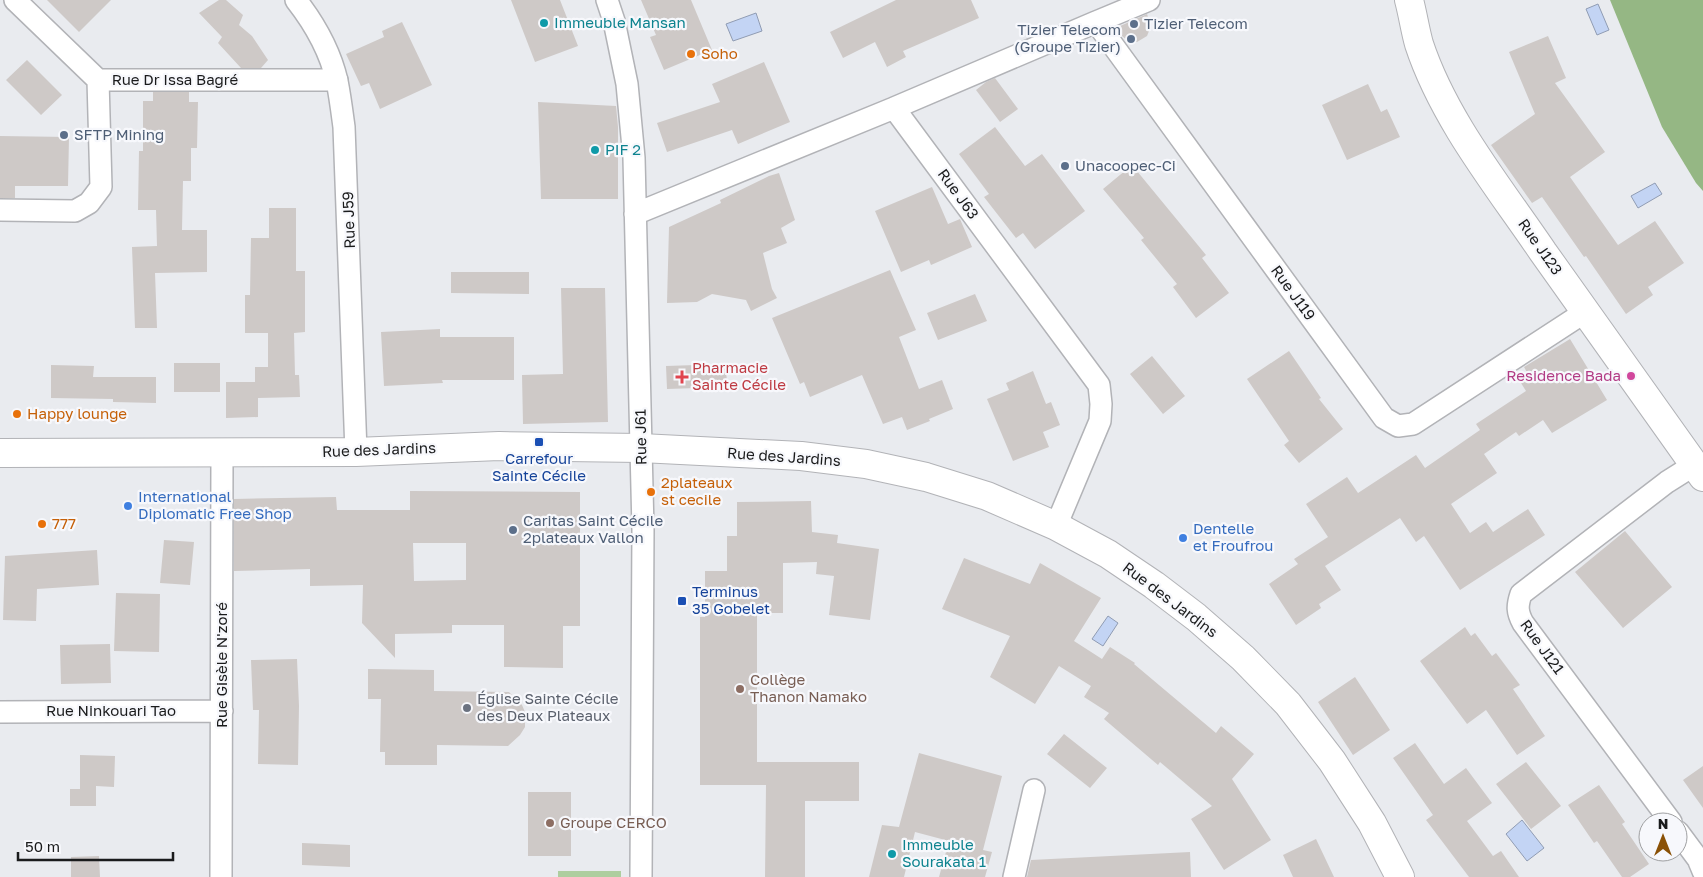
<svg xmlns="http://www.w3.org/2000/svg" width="1703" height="877" font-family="'Golos Text',sans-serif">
<rect width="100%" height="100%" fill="#e9ebef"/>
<path fill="#aece9f" d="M558,871H621V877H558Z"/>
<path fill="#95b784" d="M1610,0H1703V191L1696,183L1662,127Z"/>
<path fill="#c3d4f4" stroke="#909cb3" d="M1598,4L1609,30L1597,35L1586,9Z
M756,13L762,31L733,41L726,24Z
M1655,183L1662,194L1638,208L1631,196Z
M1108,616L1118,623L1103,646L1092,639Z
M1522,820L1544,848L1527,861L1506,834Z"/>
<path fill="#cec9c7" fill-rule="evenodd" d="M47,0H111L79,32Z
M219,0H226L243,15L239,25L252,36L268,60L261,68H241L218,43L222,37L199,13Z
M511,0H560L578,46L535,62Z
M641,0H691L712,50L664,70L650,37L656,35Z
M896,0H971L979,18L903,51L906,57L887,67L875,42L843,58L830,32Z
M1147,14L1151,26L1147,36L1137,42L1127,40L1122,36L1118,27Z
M402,22L432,85L380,109L369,83L361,86L346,54L384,37L382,31Z
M1548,36L1566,78L1555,83L1605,152L1570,177L1618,245L1655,221L1684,263L1648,287L1653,295L1626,314L1586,256L1584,257L1542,197L1532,203L1491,145L1535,114L1509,52Z
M27,60L62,95L41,115L6,80Z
M764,62L790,122L738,144L732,130L667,152L657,123L720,102L712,84Z
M995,78L1018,109L1000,122L976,90L986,82Z
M1368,84L1381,112L1387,109L1400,137L1347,160L1322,105Z
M153,92H189V102H198L197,148H191V181H183L182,230H207V272L155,273L157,328H135L132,247L157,246L156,210H138L139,151H143V101H153Z
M538,102L616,106L618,127V199H541Z
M995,127L1025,166L1042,154L1085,211L1035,249L1023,233L1016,238L984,197L989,194L959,154Z
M0,136L69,137L68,186H15V198H0Z
M1132,165L1206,255L1202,258L1229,293L1196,318L1173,287L1177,284L1141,240L1144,238L1103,189Z
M779,173L795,220L781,228L787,243L763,253L772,289L777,298L751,311L746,300L712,294L697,302L667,303L669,227L721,203L720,200L769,176Z
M932,187L948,224L960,219L972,247L931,265L929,260L901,272L875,211Z
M269,208H296V271H305V332L294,333L295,375H299L300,397L258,398V417L226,418V382H255V367H268V333H245V295H250L251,238H269Z
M890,270L916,330L899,337L919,389L942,380L953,409L929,419L930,421L907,430L902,417L883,424L862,375L810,397L804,382L800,384L772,318Z
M451,272H529V294L451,293Z
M561,288H605L608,422L523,424L522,375L563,374Z
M975,294L987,321L938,340L927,313Z
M440,329V337H514V380H442L443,383L384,386L381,332Z
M1570,339L1607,400L1552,433L1543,420L1519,436L1516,432L1484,454L1497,473L1451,504L1470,533L1486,522L1493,532L1528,509L1545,535L1460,590L1424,536L1416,542L1400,518L1325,566L1341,590L1319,604L1321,608L1296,625L1269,584L1298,564L1294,559L1328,537L1306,504L1347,477L1358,493L1416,455L1425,468L1480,430L1476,424L1526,391L1521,383L1530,378L1524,367Z
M1289,351L1321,398L1319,399L1343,429L1299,463L1284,445L1289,441L1247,379Z
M1152,356L1185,396L1163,414L1130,374Z
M174,363H220V392H174Z
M726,364L727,387L667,389L666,366Z
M51,365L94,366L93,377H156V403L113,402V399L51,398Z
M1033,371L1046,404L1051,402L1060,425L1043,432L1049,447L1013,461L987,399L1009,390L1006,383Z
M410,491L580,492V626H563V668L504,667V625H452V633L395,634V658L362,623L363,585L310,586V569L234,571V499L336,497L337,510H410ZM413,543H466V580L414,581Z
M811,501L812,532L838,535L837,543L879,549L870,620L829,615L834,576L816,574L817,562L783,563V613H757V762H859V801H805V877H765L766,785H700V617H705V571H727V536H737V502Z
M1625,531L1672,587L1623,628L1575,572Z
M164,540L194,542L190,585L160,583Z
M97,550L99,585L37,589L36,621L3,620L5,556Z
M964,558L1030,584L1040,563L1101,598L1074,641L1102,659L1110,647L1135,663L1134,664L1216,733L1221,726L1254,754L1232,779L1271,840L1224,870L1191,819L1212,806L1160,762L1158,765L1104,719L1109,713L1084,697L1091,686L1059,666L1035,704L990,677L1010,636L942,609Z
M116,593L160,594L159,652L114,651Z
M1465,627L1471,636L1475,633L1492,656L1496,653L1520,685L1513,689L1545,736L1517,755L1486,710L1467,724L1420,661Z
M110,644L111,683L61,684L60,645Z
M297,659L299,706L298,765L258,764L259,710H253L251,660Z
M368,669L434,670V691L509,692L522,705L525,712V727L520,735L508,746L437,745V765H385V752H380L381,699H368Z
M1355,677L1390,730L1353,755L1318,702Z
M1064,734L1107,768L1090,788L1047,754Z
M1415,743L1444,784L1466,768L1492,803L1467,821L1493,856L1501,851L1519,877H1469L1426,820L1433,815L1393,758Z
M919,753L1002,776L983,850L992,852L985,877H939L949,841L915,832L904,877H869L882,825L899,827Z
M80,755L115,756L114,787L96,786V806H70V789H80Z
M1526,762L1561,806L1531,829L1496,784Z
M1703,766V808L1683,780Z
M1599,785L1625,822L1622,824L1649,864L1630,877H1622L1597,841L1594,843L1568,805Z
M528,792H571V856H528Z
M1316,839L1334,877H1293L1283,855Z
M302,843L350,845V867L302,865Z
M1190,852L1191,877H1027L1031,860Z
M99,856L100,877H71V857Z"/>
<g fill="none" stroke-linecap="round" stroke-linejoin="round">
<g stroke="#b2b3b7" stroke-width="24">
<path id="minor" d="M15,0L98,80H337
M296,0C314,23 330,51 337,81C340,96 342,112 344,127L356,452
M607,0L614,21L627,84L634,158L643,530L641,877
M1149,0L1096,22L1384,418L1398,426L1413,424L1585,312
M894,108L1096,22
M0,210L75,211L89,203L101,187L98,80
M635,214L894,108L1099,385L1101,404L1100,421L1056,526
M0,712L222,711
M1671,822L1523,623C1517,612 1517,606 1521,594L1667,482L1694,465
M1678,832L1698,859L1703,871
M221,877L222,453
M1014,877L1034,790"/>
</g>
<g stroke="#b2b3b7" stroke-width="30">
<path id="tertiary" d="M1409,0C1413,15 1415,30 1419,44C1444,120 1499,187 1543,252C1596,327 1649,402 1703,477"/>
</g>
<g stroke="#b2b3b7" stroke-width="30">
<path id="secondary" d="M0,453L356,452L499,446L641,448L801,456L866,464L926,477L987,496L1056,526L1108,554L1154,585L1196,617L1243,658L1288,704L1332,761L1372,823L1400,877"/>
</g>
<use href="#minor" stroke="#fff" stroke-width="21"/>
<use href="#tertiary" stroke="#fff" stroke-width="28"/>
<use href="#secondary" stroke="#fff" stroke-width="28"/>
</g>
<g fill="#0f9aa8" stroke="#f7f8fc" stroke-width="2">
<circle cx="544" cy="23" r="5"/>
<circle cx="595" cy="150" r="5"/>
<circle cx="892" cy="854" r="5"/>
</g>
<g fill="#5c6f8a" stroke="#f7f8fc" stroke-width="2">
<circle cx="1134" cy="24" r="5"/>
<circle cx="1131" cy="39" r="5"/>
<circle cx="64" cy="135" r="5"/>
<circle cx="1065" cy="166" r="5"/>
<circle cx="513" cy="530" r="5"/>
</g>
<g fill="#e8710a" stroke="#f7f8fc" stroke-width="2">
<circle cx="691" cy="54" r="5"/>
<circle cx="17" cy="414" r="5"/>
<circle cx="651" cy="492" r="5"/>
<circle cx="42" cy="524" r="5"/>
</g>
<circle fill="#d1479c" stroke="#f7f8fc" stroke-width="2" cx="1631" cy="376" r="5"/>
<path fill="#e0444e" stroke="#f7f8fc" stroke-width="2" d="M679.5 369.5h5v5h5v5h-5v5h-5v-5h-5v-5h5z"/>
<g fill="#1a4fb4" stroke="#f7f8fc" stroke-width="2">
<rect x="534" y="437" width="10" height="10" rx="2.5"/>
<rect x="677" y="596" width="10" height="10" rx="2.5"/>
</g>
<g fill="#3f7fe0" stroke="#f7f8fc" stroke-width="2">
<circle cx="128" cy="506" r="5"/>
<circle cx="1183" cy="538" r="5"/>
</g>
<g fill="#8d6e63" stroke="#f7f8fc" stroke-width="2">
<circle cx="740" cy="689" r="5"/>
<circle cx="550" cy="823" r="5"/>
</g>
<circle fill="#6b7280" stroke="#f7f8fc" stroke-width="2" cx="467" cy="708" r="5"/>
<g text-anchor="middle" stroke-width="4.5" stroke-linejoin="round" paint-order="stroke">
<g font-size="15" fill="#0d838f" stroke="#f7f8fc" text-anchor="start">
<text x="554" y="28">Immeuble Mansan</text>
<text x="605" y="155">PIF 2</text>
<text x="902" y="850">Immeuble<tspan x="902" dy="17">Sourakata 1</tspan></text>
</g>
<g font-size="15" fill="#4e5e75" stroke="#f7f8fc" text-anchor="start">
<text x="1144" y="29">Tizier Telecom</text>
<text x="1121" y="35" text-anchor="end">Tizier Telecom<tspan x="1121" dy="17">(Groupe Tizier)</tspan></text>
<text x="74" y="140">SFTP Mining</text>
<text x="1075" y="171">Unacoopec-Ci</text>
<text x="523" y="526">Caritas Saint Cécile<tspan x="523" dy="17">2plateaux Vallon</tspan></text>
</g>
<g font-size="15" fill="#c56008" stroke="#f7f8fc" text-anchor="start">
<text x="701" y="59">Soho</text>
<text x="27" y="419">Happy lounge</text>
<text x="661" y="488">2plateaux<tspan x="661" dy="17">st cecile</tspan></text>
<text x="52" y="529">777</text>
</g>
<g font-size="15" fill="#1a1b1c" stroke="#f7f8fc">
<text x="175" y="85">Rue Dr Issa Bagré</text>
<text transform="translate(958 194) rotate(54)" y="5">Rue J63</text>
<text transform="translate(349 220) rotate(-92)" y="5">Rue J59</text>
<text transform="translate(1540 247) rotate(55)" y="5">Rue J123</text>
<text transform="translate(1293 293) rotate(54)" y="5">Rue J119</text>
<text transform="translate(641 437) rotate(-91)" y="5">Rue J61</text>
<text transform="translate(379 450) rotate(-2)" y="5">Rue des Jardins</text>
<text transform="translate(784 457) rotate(4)" y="5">Rue des Jardins</text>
<text transform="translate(1170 600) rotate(37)" y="5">Rue des Jardins</text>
<text transform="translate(1542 647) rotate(54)" y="5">Rue J121</text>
<text transform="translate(222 665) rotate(-90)" y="5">Rue Gisèle N'zoré</text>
<text x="111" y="716">Rue Ninkouari Tao</text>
</g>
<g font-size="15" fill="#be3a42" stroke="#f7f8fc" text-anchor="start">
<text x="692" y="373">Pharmacie<tspan x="692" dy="17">Sainte Cécile</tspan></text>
</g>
<g font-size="15" fill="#b23c85" stroke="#f7f8fc" text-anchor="end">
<text x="1621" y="381">Residence Bada</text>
</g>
<g font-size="15" fill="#164399" stroke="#f7f8fc">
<text x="539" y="464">Carrefour<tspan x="539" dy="17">Sainte Cécile</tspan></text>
<text x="692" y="597" text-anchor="start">Terminus<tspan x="692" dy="17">35 Gobelet</tspan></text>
</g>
<g font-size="15" fill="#366cbe" stroke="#f7f8fc" text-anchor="start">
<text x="138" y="502">International<tspan x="138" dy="17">Diplomatic Free Shop</tspan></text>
<text x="1193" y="534">Dentelle<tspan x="1193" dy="17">et Froufrou</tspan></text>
</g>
<g font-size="15" fill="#785e54" stroke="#f7f8fc" text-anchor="start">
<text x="750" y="685">Collège<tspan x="750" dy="17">Thanon Namako</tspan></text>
<text x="560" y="828">Groupe CERCO</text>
</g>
<g font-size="15" fill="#5b616d" stroke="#f7f8fc" text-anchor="start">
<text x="477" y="704">Église Sainte Cécile<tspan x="477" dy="17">des Deux Plateaux</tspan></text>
</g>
</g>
<g transform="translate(1663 837)"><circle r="24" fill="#f7f8fc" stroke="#9fa0a2"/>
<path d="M0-4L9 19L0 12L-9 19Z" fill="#8a5106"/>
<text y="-8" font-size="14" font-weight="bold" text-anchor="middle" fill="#1a1b1c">N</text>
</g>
<path d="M18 852v8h155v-8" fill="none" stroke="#1a1b1c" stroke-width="2.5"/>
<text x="25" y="852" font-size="15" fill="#1a1b1c" stroke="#f7f8fc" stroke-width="4" paint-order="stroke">50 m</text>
</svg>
